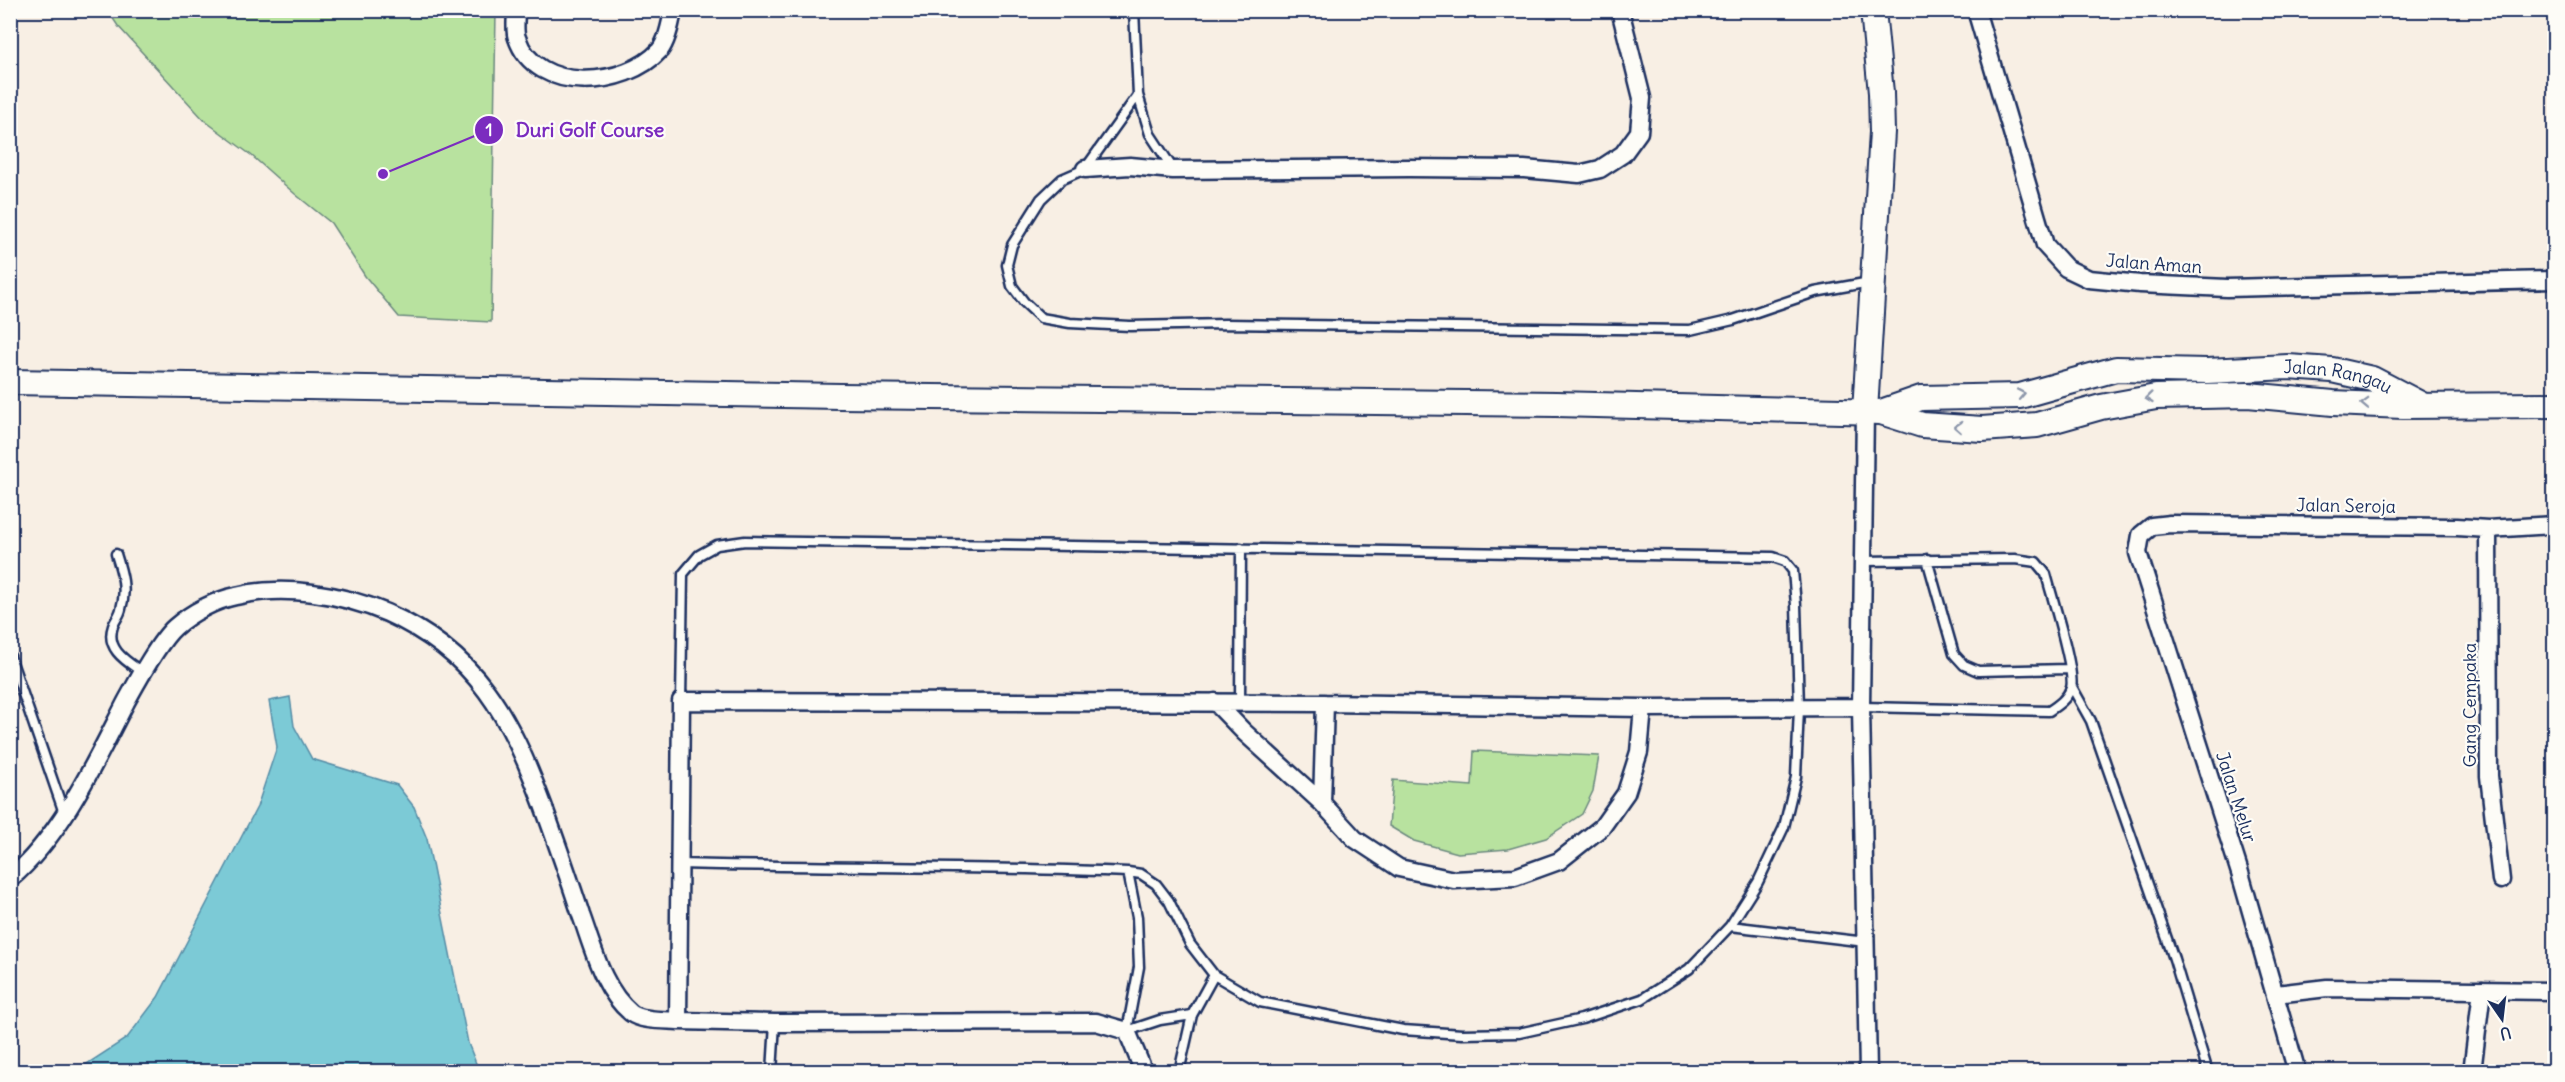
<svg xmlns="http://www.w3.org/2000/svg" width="2565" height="1082" font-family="Delius,sans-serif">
<rect width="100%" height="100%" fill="#f8efe4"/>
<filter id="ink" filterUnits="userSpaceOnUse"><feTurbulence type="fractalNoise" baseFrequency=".0167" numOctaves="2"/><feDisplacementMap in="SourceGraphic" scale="12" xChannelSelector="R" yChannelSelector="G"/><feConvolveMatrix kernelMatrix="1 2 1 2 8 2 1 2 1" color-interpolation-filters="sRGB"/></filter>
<g filter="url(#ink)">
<path fill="#b8e29f" stroke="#6a887e" stroke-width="1.5" d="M108,11H496L491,322L399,317L365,276L331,223L295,194L251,155L205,121L118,26Z
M1474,751L1599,756L1593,791L1582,814L1546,838L1508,849L1458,853L1414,841L1389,826L1393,780L1472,786Z"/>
<path fill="#7bcad6" stroke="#558ca6" stroke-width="1.5" d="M290,697L294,726L312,759L397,785L414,807L427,839L468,1043L479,1071H76L127,1038L158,997L257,807L277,747L269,701Z"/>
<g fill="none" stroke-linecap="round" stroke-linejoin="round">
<g stroke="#1b2f5e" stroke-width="13">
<path id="lane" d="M1134,10L1138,95L1150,134L1173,169
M1138,95L1085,169L1062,179L1041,199L1012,245L1007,265L1012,286L1024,302L1041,318L1070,323L1130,326L1225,324L1690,330L1733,320L1815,292L1870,282
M116,554C122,573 127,589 121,609C120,615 115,620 113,626C105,649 126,661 142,672
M1927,559L1954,654L1964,665L1978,671L2069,669
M10,656L64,813
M2072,687L2091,721L2174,959L2208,1072
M1240,702L1241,548
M1861,707L2049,711C2058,705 2067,699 2071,688C2076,673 2051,594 2046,574L2036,562L2015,559L1863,561
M680,864C830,868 979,866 1128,872L1141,874L1156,884L1169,901L1190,944L1214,975L1260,1002L1403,1030L1462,1034L1519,1033L1582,1019L1642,999L1689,969L1730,926L1758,882L1784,827L1796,777L1799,708L1796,605L1793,571L1785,561L1773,557L745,541L717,545L699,555L683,574L681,701
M1128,872L1137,917L1139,967L1127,1031L1160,1020L1192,1015
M1730,926L1866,942
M772,1072L775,1023
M1179,1072L1192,1015L1214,975"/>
</g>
<g stroke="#1b2f5e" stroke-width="21">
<path id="street" d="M516,10C516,19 514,31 517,38C536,95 626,88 660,50C667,41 671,22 673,10
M1976,10L2045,245L2066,268L2089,279L2140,284L2227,288L2554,280
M1085,169L1130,166L1173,170L1409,168L1524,169L1579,174L1600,169L1623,154L1639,132L1642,98L1620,10
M1865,411L1861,707L1868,1072
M2488,529L2489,776L2501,880
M1215,702L1244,732L1322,803L1355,839L1399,868L1454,880L1515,877L1559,861L1602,827L1626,793L1639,752L1643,708
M1322,803L1325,703
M10,879C62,835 95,762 126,702C137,682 159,641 175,627C192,612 216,600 236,596C284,584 342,594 387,613C477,653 510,717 543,805C556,841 569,878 581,915C593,948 603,990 631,1013C641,1021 665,1020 678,1021
M2276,994L2327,988L2554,991
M1144,1072L1127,1031L1096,1022L775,1023L678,1021L681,701L1325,703L1643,708L1861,707
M2297,1072L2240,873L2138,553L2141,535L2152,526L2170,524L2457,527L2488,529L2554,525
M2472,1072L2482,990"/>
</g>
<g stroke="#1b2f5e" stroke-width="28">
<g id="secondary">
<path d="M10,382L840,396L1556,404L1881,412L1922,425L1982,429L2037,425L2101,407L2156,397L2248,395L2333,403L2403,406L2554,405"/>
<path d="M1865,411L1882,132L1881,93L1873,10"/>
<path id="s1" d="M1881,412L1921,398L2020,396L2116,369L2207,371L2288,367L2332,370L2372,379L2420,404"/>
</g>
</g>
<use href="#lane" stroke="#fdfcf7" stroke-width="8"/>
<use href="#street" stroke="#fdfcf7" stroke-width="16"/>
<use href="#secondary" stroke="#fdfcf7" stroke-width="24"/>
</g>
<defs><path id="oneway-chevron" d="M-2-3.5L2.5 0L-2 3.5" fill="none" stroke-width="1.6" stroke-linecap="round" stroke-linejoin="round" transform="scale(1.5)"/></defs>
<g stroke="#8c96aa">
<use href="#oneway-chevron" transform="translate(2021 394) rotate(-11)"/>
<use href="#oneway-chevron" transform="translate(2149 398) rotate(174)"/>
<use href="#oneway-chevron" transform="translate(2365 404) rotate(-178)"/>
<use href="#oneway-chevron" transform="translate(1958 427) rotate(-176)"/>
</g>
</g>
<g text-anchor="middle" stroke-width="4.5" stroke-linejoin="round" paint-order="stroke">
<g font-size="18" fill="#1b2f5e" stroke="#fdfcf7">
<text transform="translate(2154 264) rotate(4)" y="6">Jalan Aman</text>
<text dy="6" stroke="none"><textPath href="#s1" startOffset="464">Jalan Rangau</textPath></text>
<text transform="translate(2346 506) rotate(1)" y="6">Jalan Seroja</text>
<text transform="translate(2470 705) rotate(-90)" y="6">Gang Cempaka</text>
<text transform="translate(2236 797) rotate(72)" y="6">Jalan Melur</text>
</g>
</g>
<path fill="none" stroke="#7b2cbf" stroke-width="2" d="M383 174L489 130"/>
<g fill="#7b2cbf" stroke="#fdfcf7" stroke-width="2">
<circle cx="383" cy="174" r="6"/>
<circle cx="489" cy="130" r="15"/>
</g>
<g font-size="18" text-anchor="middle" font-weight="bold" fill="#fff">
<text x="489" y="136">1</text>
</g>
<g font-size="20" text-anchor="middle" font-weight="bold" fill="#7b2cbf" stroke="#fdfcf7" stroke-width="4.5" stroke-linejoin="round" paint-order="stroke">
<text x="590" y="137">Duri Golf Course</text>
</g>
<rect width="2565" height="1082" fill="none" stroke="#fdfcf7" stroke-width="36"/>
<rect x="18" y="18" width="2529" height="1046" fill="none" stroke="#1b2f5e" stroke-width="2" filter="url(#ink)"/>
<g transform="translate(2502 1019) rotate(166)" stroke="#fdfcf7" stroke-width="4.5" paint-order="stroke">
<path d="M0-4.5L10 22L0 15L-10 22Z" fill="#1b2f5e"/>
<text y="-9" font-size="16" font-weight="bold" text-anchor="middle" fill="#1b2f5e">U</text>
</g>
</svg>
